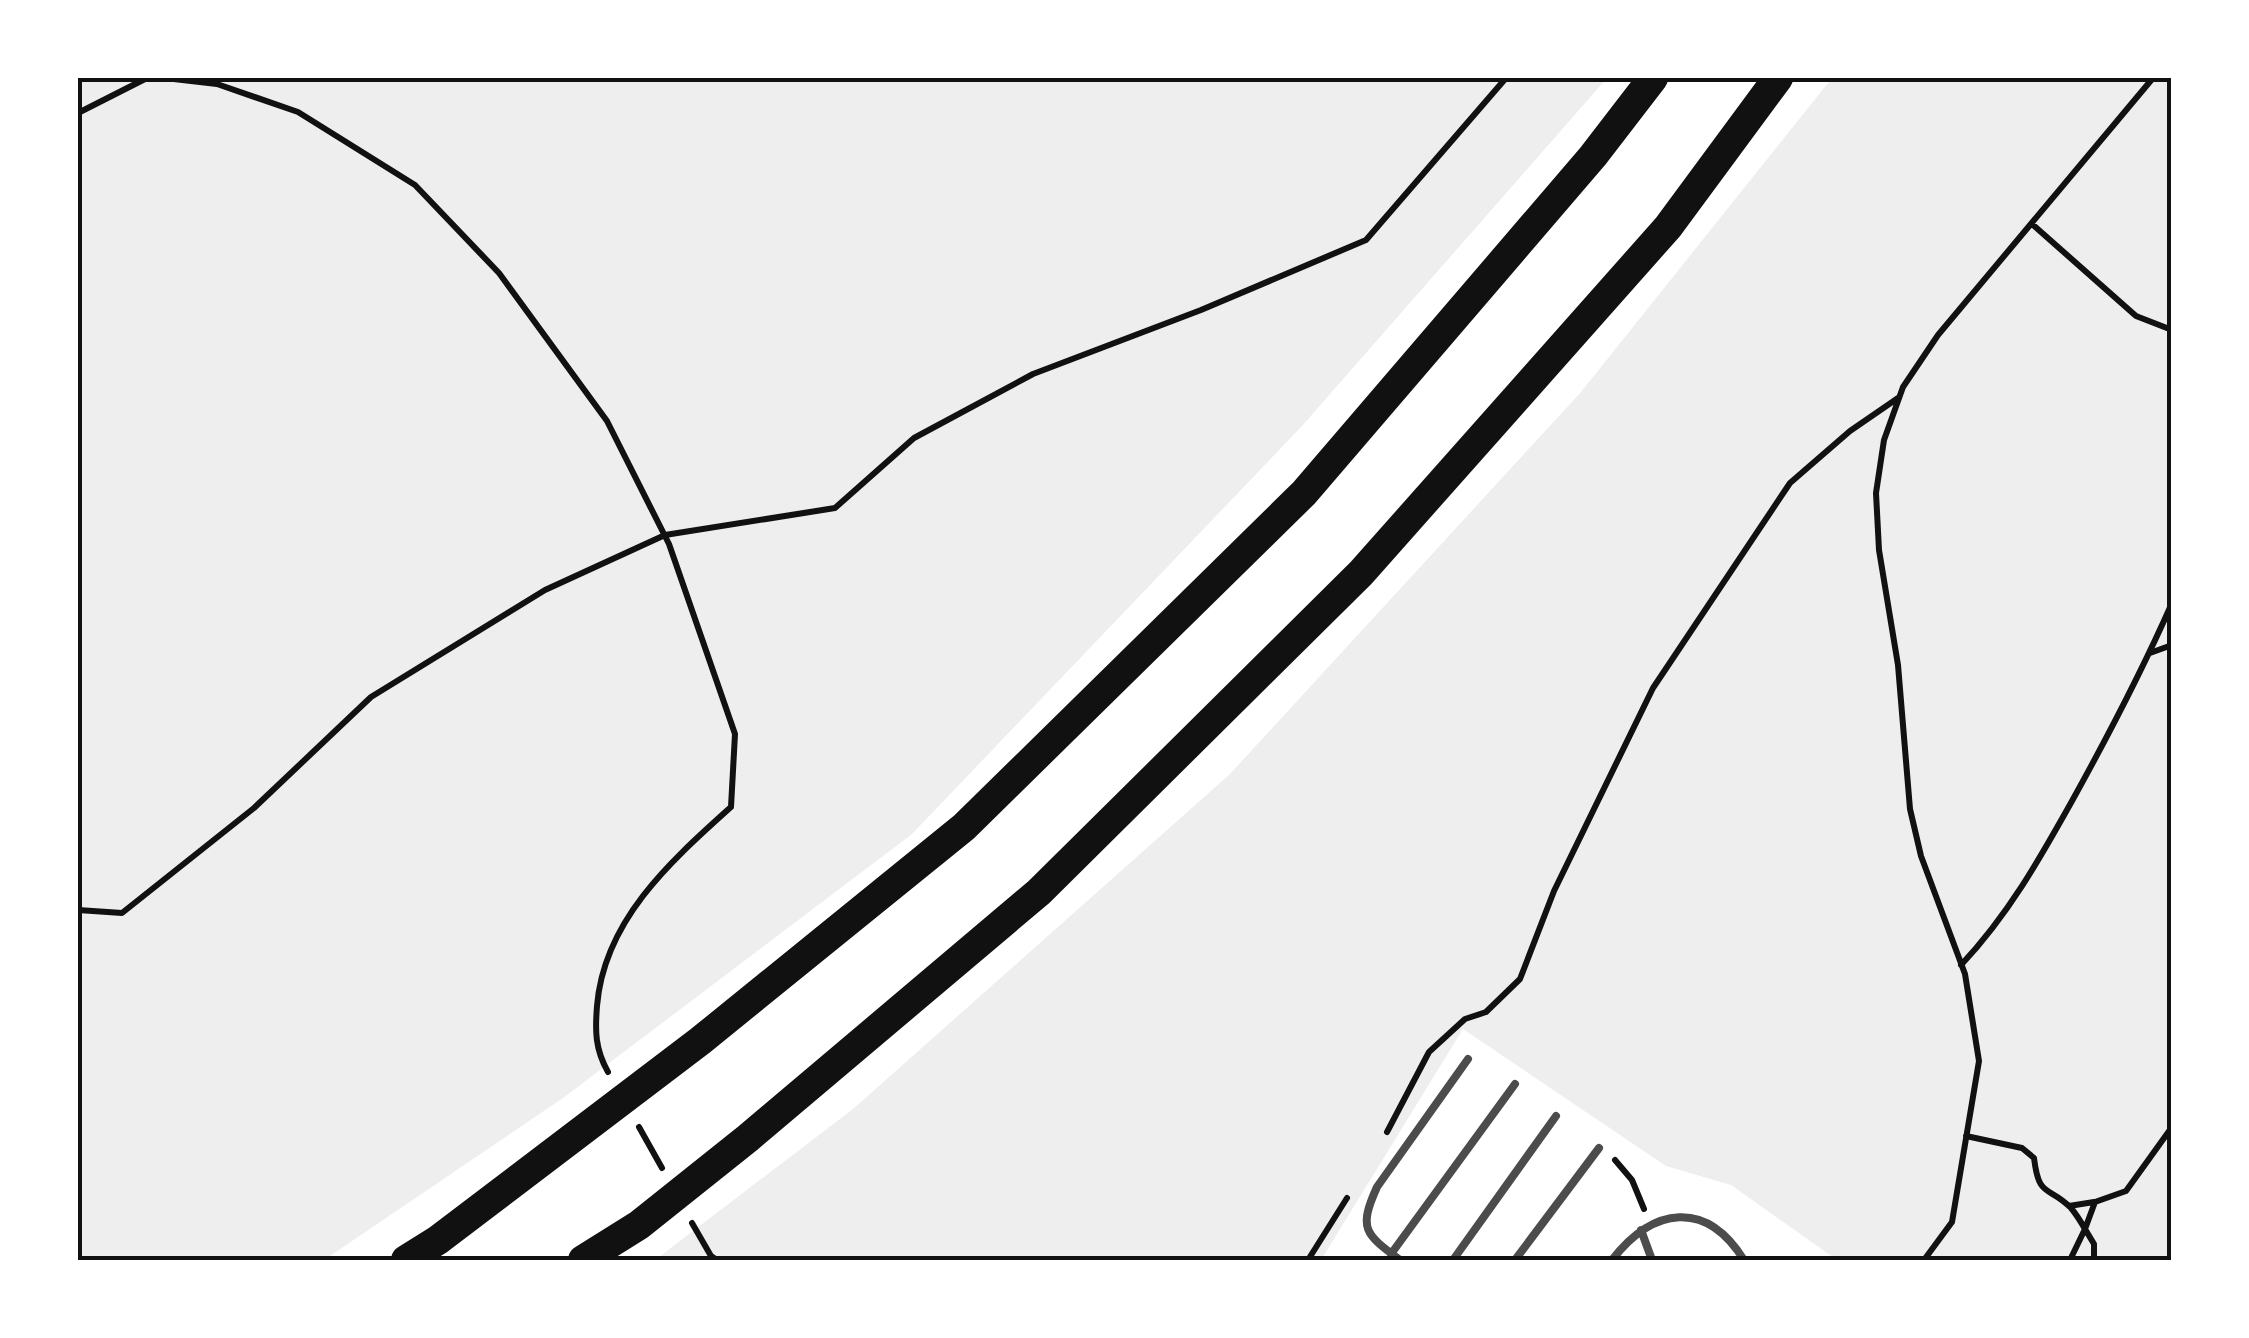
<svg xmlns="http://www.w3.org/2000/svg" width="2249" height="1338" font-family="Signika,sans-serif">
<rect width="100%" height="100%" fill="#fff"/>
<path fill="#eee" d="M78,78H1607L1302,426L912,834L563,1098L324,1260H78Z
M1832,78H2171V1260H1837L1731,1185L1666,1166L1463,1029L1321,1260H655L853,1109L1230,774L1581,392Z"/>
<g fill="none" stroke-linecap="round" stroke-linejoin="round">
<path stroke="#111" stroke-width="6" d="M165,78L217,84L298,112L415,185L499,273L607,421L669,544L735,734L731,807C671,861 604,920 597,1006C595,1031 595,1049 608,1072
M78,113L147,78
M2032,224L2136,316L2172,330
M2150,653L2172,645
M78,910L122,913L254,808L371,697L545,590L665,535L835,508L914,438L1033,374L1201,310L1366,240L1506,78
M1961,965C2008,915 2039,860 2072,801C2108,736 2142,671 2172,603
M639,1127L662,1168
M1387,1132L1429,1052L1465,1019L1486,1012L1520,979L1554,891L1653,688L1790,483L1850,431L1898,398
M1966,1136L2022,1148L2034,1158C2039,1199 2048,1185 2071,1208C2076,1214 2081,1222 2085,1229L2070,1260
M1615,1160L1632,1180L1644,1209
M2069,1206L2094,1202
M692,1223L711,1256L717,1260
M1308,1260L1347,1198
M1924,1260L1952,1222L1979,1061L1965,974L1921,856L1910,809L1898,665L1879,550L1876,493L1884,440L1903,387L1938,335L2153,78
M2094,1260V1244L2085,1229L2095,1202L2126,1191L2172,1127"/>
<path stroke="#4c4c4c" stroke-width="8" d="M1641,1230L1652,1260
M1391,1254L1515,1084
M1400,1260C1365,1234 1358,1229 1377,1187L1468,1059
M1453,1260L1556,1116
M1515,1260L1599,1148
M1612,1260C1653,1207 1706,1199 1744,1260"/>
<path stroke="#111" stroke-width="30" d="M406,1260L438,1240L700,1041L964,827L1304,493L1593,156L1653,78
M583,1260L639,1225L748,1138L1039,892L1361,573L1668,227L1778,78"/>
</g>
<rect width="2249" height="1338" fill="none" stroke="#ffffff" stroke-width="160"/>
<rect x="80" y="80" width="2089" height="1178" fill="none" stroke="#111" stroke-width="4"/>
</svg>
